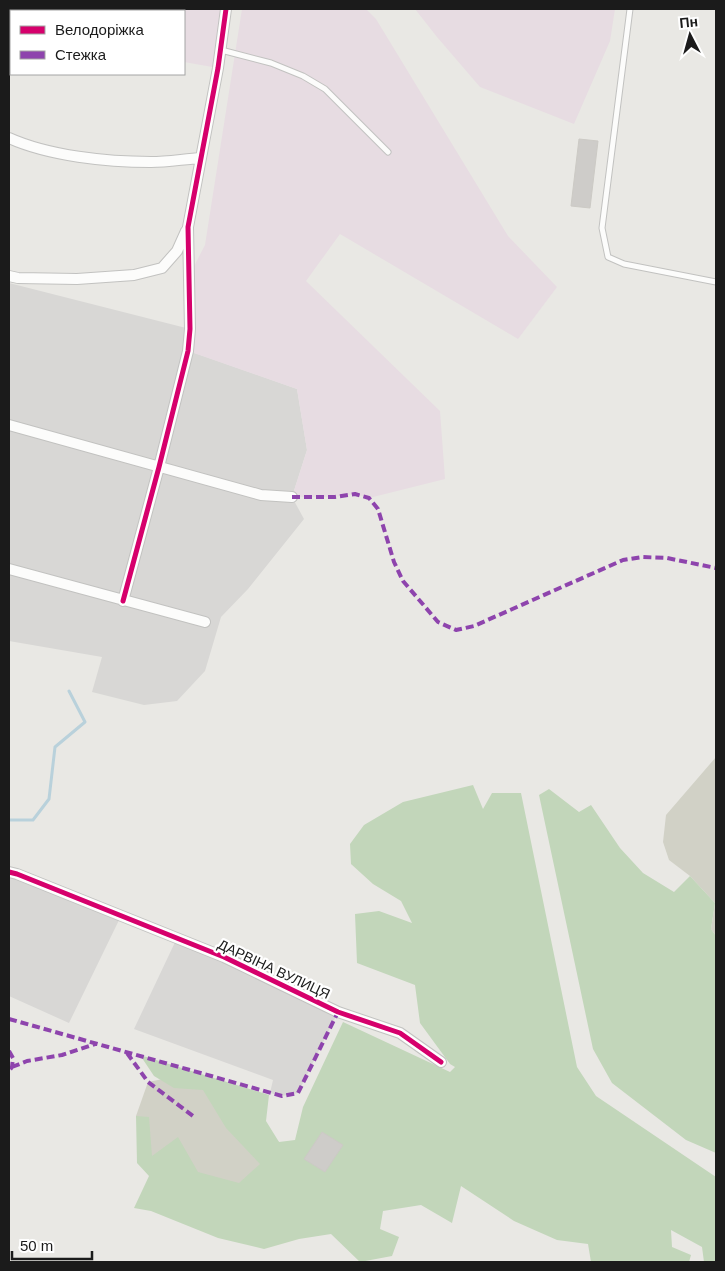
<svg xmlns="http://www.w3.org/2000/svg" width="725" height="1271" font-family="Helvetica,sans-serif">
<rect width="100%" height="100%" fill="#e9e8e4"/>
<path fill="#d8d7d5" d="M9,283L190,329L189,351L297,389L307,450L292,497L304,519L248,589L221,617L205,671L177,701L144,705L92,692L102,657L9,641Z
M9,872L121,916L69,1023L9,996Z
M177,938L338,1012L298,1093L282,1096L270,1093L273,1080L134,1029Z"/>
<path fill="#e7dce2" d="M9,9H226L218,68L184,62V11H11V32H9Z
M242,9H366L376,19L508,236L557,287L518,339L340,234L306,281L440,411L445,479L369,498L355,494L335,497H292L307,450L297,389L188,351L189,276L205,245Z
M415,9H615L610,41L574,124L480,87L437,37Z"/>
<path fill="#d1d1c6" d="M716,757V936L711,929L715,903L690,876L669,860L663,842L666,815Z
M173,1077L232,1093L279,1142L253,1200L151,1156L136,1116L148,1082Z"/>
<path fill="#c2d6ba" d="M473,785L483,809L492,793H521L577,1067L596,1096L716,1177V1262H704L702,1247L671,1230L672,1247L691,1255L689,1262H591L588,1244L557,1240L514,1221L461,1186L452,1223L421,1205L383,1211L380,1229L399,1237L392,1256L360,1262L331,1234L299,1239L264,1249L218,1238L151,1211L134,1208L149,1176L137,1163L136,1116L149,1117L152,1156L178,1137L198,1172L239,1183L260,1164L226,1128L203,1090L174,1088L154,1076L140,1055L269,1095L266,1121L279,1142L295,1140L303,1107L343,1022L450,1072L455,1067L450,1064L420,1023L415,985L357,963L355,914L379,911L412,923L401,901L373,884L351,864L350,844L364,825L403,802Z
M549,789L579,812L591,805L620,848L643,873L674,892L690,876L715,903L711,929L716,936V1153L686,1140L612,1083L593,1049L539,795Z"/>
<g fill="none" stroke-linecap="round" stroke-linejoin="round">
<path stroke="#b9d1db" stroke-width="3" d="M9,820H33L49,799L55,747L85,722L69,691"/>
</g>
<path fill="#ceccc9" stroke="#cccac5" d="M579,139L598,141L590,208L571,206Z
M322,1132L343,1145L325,1172L304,1159Z"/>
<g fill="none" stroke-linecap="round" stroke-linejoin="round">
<g stroke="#c2c2c0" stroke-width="7">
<path id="lane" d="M630,9L602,228L608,257L624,264L716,282
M221,50L271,63L303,76L325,89L388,152"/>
</g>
<g stroke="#c2c2c0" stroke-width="12">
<path id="street" d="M9,138C49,156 107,162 151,162C168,162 184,159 201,158
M9,276L18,278L77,279L134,275L162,268L177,251L186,231
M9,425L261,495L292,497
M9,569L205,622
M123,601L159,467L188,351L190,329L188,227L218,68L226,9
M9,872L17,874L224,957L338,1012L400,1033L441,1062"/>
</g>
<use href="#lane" stroke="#fcfcfb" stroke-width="5"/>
<use href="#street" stroke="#fcfcfb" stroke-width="10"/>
<path stroke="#8e44ad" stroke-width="4" stroke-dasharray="8 4" stroke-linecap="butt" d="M292,497H335L355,494L369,498L378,509L394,562L403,581L438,622L456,630L474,626L623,560L642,557L667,558L716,568
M9,1019L282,1096L298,1093L338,1012
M9,1051L13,1058L12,1067L9,1071
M127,1053L148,1082L193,1116
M12,1067L27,1061L62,1055L95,1044"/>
<g stroke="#fff" stroke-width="8">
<path id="cycleway" d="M123,601L159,467L188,351L190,329L188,227L218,68L226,9
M9,872L17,874L224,957L338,1012L400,1033L441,1062"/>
</g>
<use href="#cycleway" stroke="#d6006c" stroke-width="5"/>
</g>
<g text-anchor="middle" stroke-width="4.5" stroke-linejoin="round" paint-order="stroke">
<g font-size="14" fill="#1b1b1b" stroke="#fff">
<text transform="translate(274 969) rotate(25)" y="5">ДАРВІНА ВУЛИЦЯ</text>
</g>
</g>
<rect width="725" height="1271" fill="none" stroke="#1b1b1b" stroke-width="20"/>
<rect x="10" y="10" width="175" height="65" fill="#ffffff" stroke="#a4a4a4"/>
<rect x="20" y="26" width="25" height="8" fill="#d6006c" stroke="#a4a4a4"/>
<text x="55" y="35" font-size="15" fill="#1b1b1b">Велодоріжка</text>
<rect x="20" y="51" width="25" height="8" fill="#8e44ad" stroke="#a4a4a4"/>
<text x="55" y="60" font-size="15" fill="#1b1b1b">Стежка</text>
<g transform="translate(690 35) rotate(354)" stroke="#ffffff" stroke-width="4" paint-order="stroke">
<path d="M0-4L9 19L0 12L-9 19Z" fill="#1b1b1b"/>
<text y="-8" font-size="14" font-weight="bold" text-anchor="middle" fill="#1b1b1b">Пн</text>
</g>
<path d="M12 1251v8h80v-8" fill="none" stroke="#1b1b1b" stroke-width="2.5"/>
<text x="20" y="1251" font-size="15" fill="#1b1b1b" stroke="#ffffff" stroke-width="4" paint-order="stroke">50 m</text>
</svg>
